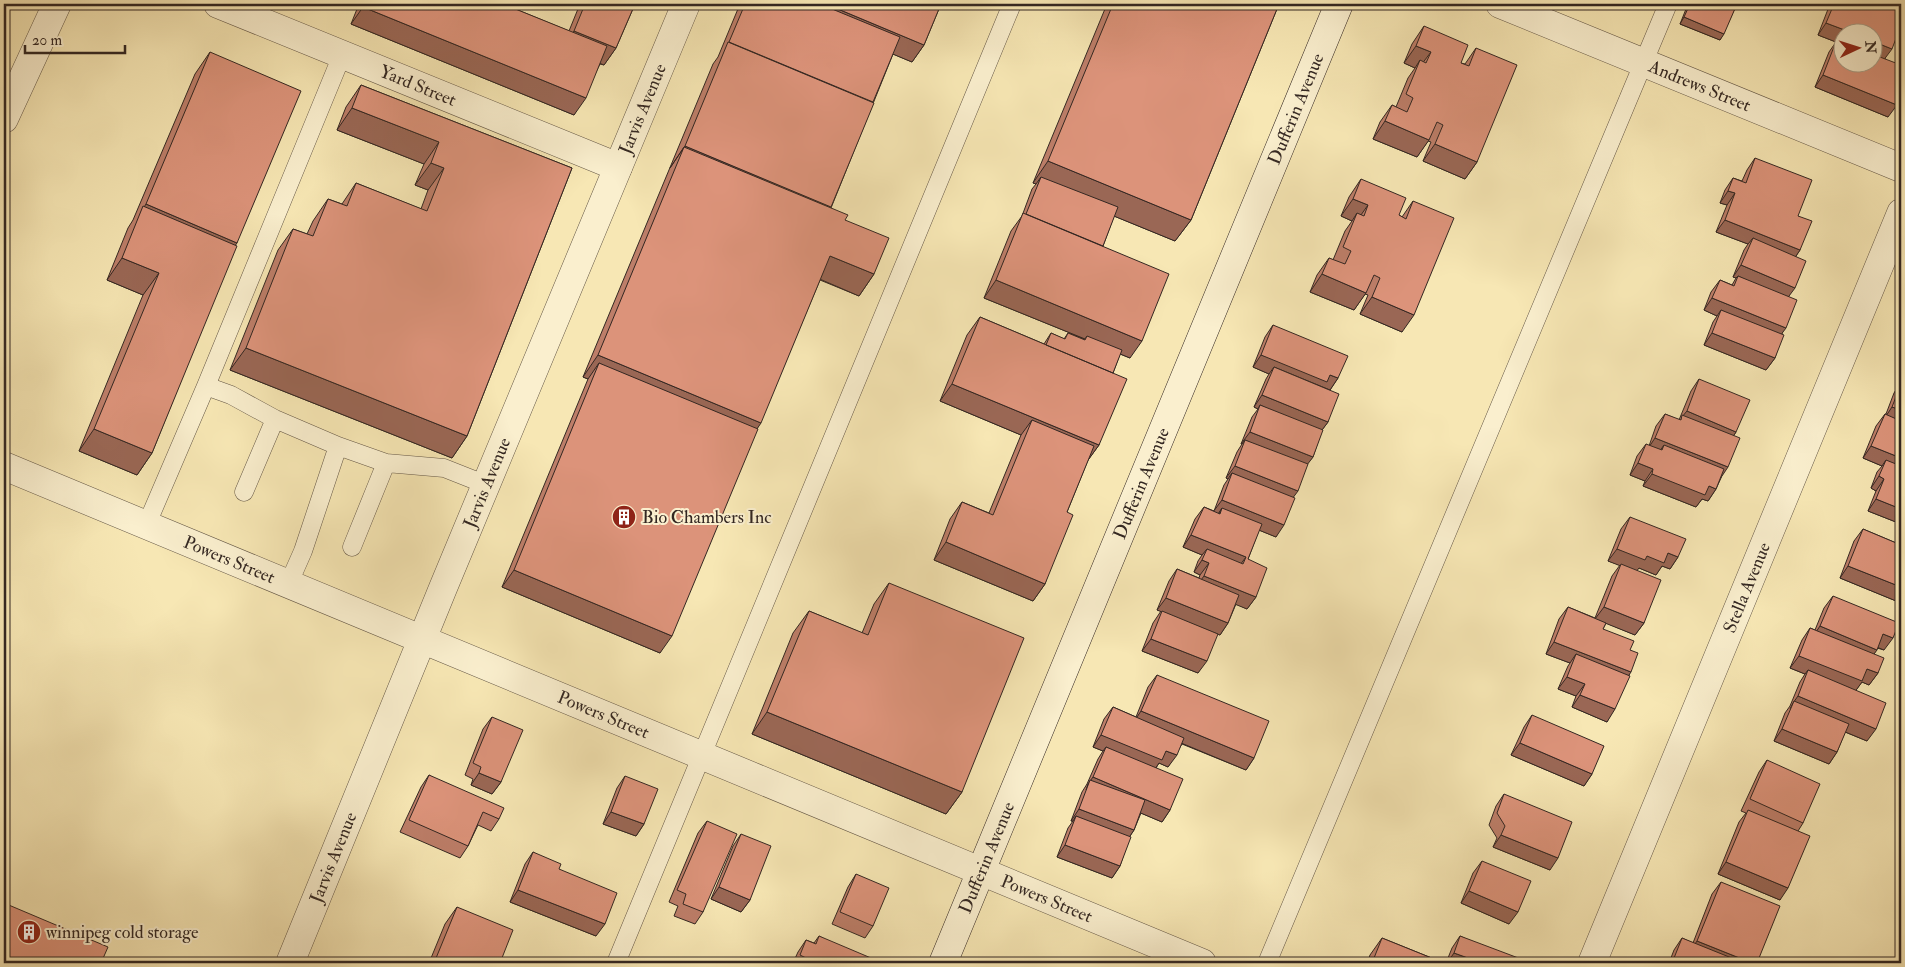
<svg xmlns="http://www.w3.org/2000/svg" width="1905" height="967" font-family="'IM FELL Double Pica',serif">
<rect width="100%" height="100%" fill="#f7e7b4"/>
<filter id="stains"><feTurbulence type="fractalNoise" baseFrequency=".004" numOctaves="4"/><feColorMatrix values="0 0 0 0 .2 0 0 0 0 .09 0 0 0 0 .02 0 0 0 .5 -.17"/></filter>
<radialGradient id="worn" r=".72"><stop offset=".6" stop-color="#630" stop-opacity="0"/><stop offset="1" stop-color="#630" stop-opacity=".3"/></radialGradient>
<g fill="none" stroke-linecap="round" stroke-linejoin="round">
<g stroke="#645746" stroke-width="19">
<path id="lane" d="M206,386L231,395L275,419L338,446L386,463L444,468L487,485
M244,492L275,419
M146,526L206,386L342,55
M352,547L386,463
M288,585L303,551L338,446
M616,963L1012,4
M1267,963L1668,4"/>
</g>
<g stroke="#645746" stroke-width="29">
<g id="street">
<path id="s1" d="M218,4L618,167"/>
<path id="s2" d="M1500,4L1901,168"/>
<path d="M4,119L57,4"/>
<path id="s3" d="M4,466L1202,963"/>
<path id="s4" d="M290,963L443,588L686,4"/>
<path id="s5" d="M1592,963L1901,213"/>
</g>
</g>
<g stroke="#332722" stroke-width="29">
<g id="secondary">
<path id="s6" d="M943,963L1339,4"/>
</g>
</g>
<use href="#lane" stroke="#faefce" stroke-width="18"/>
<use href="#street" stroke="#faefce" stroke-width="28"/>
<use href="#secondary" stroke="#faefce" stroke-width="28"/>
</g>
<path fill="#bd7e69" stroke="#332722" d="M359,4H503L569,31L580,4H635L616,48L604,65L600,64L574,115L351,24Z
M740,4H941L924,45L912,62L893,54L831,208L845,220L874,274L859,296L820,280L757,429L660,653L502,587L588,379L583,377L713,64L718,57Z
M1107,4H1279L1191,220L1175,241L1114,216L1103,246L1130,358L1120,354L1113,373L1099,445L1088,460L1067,512L1045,584L1033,601L934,560L950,519L962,502L989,513L1021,435L940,401L967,335L980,317L1044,344L1051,333L1064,339L1068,333L1085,339L984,298L1011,231L1022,216L1032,189L1036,184L1033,183Z
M1688,4H1737L1720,40L1680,24Z
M1830,4H1901L1885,59L1888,117L1815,87L1829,52L1836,42L1818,35Z
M1424,26L1461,63L1465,64L1476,48L1477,162L1465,179L1423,161L1431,142L1428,141L1417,157L1373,139L1380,122L1392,105L1396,107L1408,78L1415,68L1404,63L1412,44Z
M210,52L237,243L235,245L152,453L137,475L79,451L143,295L107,280L128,228L133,220L195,74Z
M361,85L572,168L467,436L452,458L230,370L278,250L293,229L307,234L313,221L328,199L342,204L356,183L421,209L428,190L415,185L424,164L337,130L346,107Z
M1755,158L1798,216L1800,250L1796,256L1782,334L1775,358L1766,370L1704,345L1713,322L1717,316L1704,310L1711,292L1720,280L1732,285L1736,278L1733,277L1744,250L1748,244L1716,232L1727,205L1720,203L1725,190L1733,178L1742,181L1747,170Z
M1361,179L1399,215L1402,217L1413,201L1402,332L1360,314L1368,295L1365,294L1354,310L1310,292L1317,275L1329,258L1333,260L1345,231L1352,221L1341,216L1349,197Z
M1273,325L1338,378L1330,390L1328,422L1322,430L1313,457L1307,464L1276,537L1259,530L1248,559L1256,597L1247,609L1236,604L1228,623L1220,635L1217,634L1198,673L1142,651L1153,623L1161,611L1157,610L1169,581L1177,569L1199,578L1200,575L1194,572L1198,561L1202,555L1183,547L1195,519L1204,507L1214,511L1224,485L1228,479L1226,478L1237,452L1242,444H1241L1252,417L1258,409L1254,407L1266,379L1269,374L1253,367L1265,337Z
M1699,379L1736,432L1734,435L1721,478L1716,489L1708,501L1702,499L1696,507L1643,486L1645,481L1630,475L1637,456L1646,444L1649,446L1656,426L1665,414L1679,420L1691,391Z
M1901,382V524L1868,511L1876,491L1871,488L1877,472L1882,466L1863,458L1876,426L1885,414H1886L1894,393Z
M1630,517L1678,557L1670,569L1662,566L1656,575L1639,568L1637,570L1644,623L1635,635L1606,623L1603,629L1630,650L1629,675L1607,722L1572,707L1576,696L1558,689L1568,666L1570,663L1546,654L1559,619L1568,607L1595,618L1612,576L1620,565L1608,561L1621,529Z
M1863,529L1901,545V603L1840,578L1854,541Z
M889,583L962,792L946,814L752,734L793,633L809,611L862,633L874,604Z
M1833,596L1884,650L1877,648L1874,654L1878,673L1869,685L1862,682L1856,690L1867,741L1845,732L1837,752L1829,764L1774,741L1785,713L1790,706L1800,682L1805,674L1790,668L1802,640L1810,628L1815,630L1824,608Z
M1157,675L1254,758L1246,770L1182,744L1168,767L1159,763L1156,768L1170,810L1162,822L1141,813L1134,830L1130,836L1120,866L1112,878L1057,857L1068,828L1073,821H1071L1082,792L1087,784L1098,759L1103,751L1093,747L1104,719L1113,707L1136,717L1148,687Z
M1532,715L1592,774L1584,786L1511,755L1524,727Z
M492,717L501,782L492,794L471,785L473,779L465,775L483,729Z
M1767,760L1803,823L1798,831L1780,900L1718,874L1739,822L1746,813L1741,811L1759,772Z
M429,775L499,819L491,831L478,825L468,846L460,858L400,832L421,787Z
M625,776L644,824L636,836L603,824L617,788Z
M1504,794L1550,870L1493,847L1497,838L1489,825L1496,806Z
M707,821L703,912L695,924L674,916L678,906L669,902L698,833Z
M741,834L750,900L741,912L711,899L733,846Z
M533,852L559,869L596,936L510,902L525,864Z
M1482,861L1509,924L1461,903L1473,873Z
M856,874L873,926L865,938L832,924L848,887Z
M1721,882L1757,963H1669L1674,950L1682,938L1693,943L1712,894Z
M457,907L500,963H429L445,924Z
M819,936L869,963H793L798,952L806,940L814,943Z
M1460,936L1519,963H1446L1452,948Z
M1382,938L1444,963H1367L1370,955Z"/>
<path fill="#9a6755" stroke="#332722" d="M772,4H826L924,45L912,62Z
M363,7L586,98L574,115L351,24Z
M1684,17L1724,34L1720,40L1680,24Z
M1826,23L1850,32H1842V45L1837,39L1836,42L1818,35Z
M574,31L616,48L604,65L562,48Z
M1872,41L1892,49L1883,61L1872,57Z
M1416,46L1431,52L1418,69L1420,60L1415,68L1404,63Z
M1823,75L1897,105L1888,117L1815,87Z
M352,108L439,142L424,164L337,130Z
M1385,121L1429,140L1417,157L1373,139Z
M1435,144L1477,162L1465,179L1423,161Z
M685,146L831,207L816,229L684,147L670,168Z
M1048,161L1191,220L1175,241L1038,185L1041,177L1036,184L1033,183Z
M431,163L444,168L428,190L415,185Z
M1728,191L1735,193L1727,205L1720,203Z
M1353,199L1368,205L1356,222L1357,213L1352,221L1341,216Z
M146,204L237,243L222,264L141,212Z
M1725,220L1800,250L1792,262L1753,238L1748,244L1716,232Z
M830,256L874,274L859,296L815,277Z
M122,258L159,273L143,295L107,280Z
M1741,265L1795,288L1786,300L1738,276L1736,278L1733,277Z
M1322,274L1366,293L1354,310L1310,292Z
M996,280L1142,341L1130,358L1086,340L1087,336L1085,339L984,298Z
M1372,297L1414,315L1402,332L1360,314Z
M1712,298L1786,328L1777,340L1721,310L1717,316L1704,310Z
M1712,333L1775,358L1766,370L1704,345Z
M246,348L467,436L452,458L230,370Z
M598,355L761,423L746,445L599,363L588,379L583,377Z
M1261,355L1330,375L1338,378L1330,390L1274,367L1269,374L1253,367Z
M952,384L1099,445L1086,463L1032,420L1021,435L940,401Z
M1262,395L1328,422L1319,434L1260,405L1258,409L1254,407Z
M1892,407L1901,410V426L1884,419Z
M1687,411L1736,432L1728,444L1681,418Z
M94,429L152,453L137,475L79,451Z
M1250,432L1313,457L1304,469L1245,440L1242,444H1241Z
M1655,438L1728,467L1720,479L1662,450L1664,445L1657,455L1647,450Z
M1871,446L1901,458V474L1886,460L1882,466L1863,458Z
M1638,463L1653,469L1645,481L1630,475Z
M1235,466L1298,491L1289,503L1232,473L1228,479L1226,478Z
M1652,474L1709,486L1716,489L1708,501L1702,499L1696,507L1643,486Z
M1879,476L1884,479L1876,491L1871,488Z
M1876,499L1901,509V524L1868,511Z
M1222,500L1284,525L1276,537L1219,514L1222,508L1218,514L1213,512Z
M1191,535L1246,557L1237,569L1207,549L1202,555L1183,547Z
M946,542L1045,584L1033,601L934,560Z
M1617,549L1647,556L1668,553L1678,557L1670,569L1662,566L1656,575L1639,568L1636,572L1608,561Z
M1202,560L1209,563L1200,575L1194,572Z
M1848,566L1901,587V603L1840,578Z
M514,570L672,636L660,653L502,587Z
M1204,576L1256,597L1247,609L1195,588Z
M1166,598L1228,623L1220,635L1157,610Z
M1604,607L1644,623L1635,635L1595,619Z
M1820,626L1877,650L1868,662L1812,638Z
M1883,634L1893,638L1884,650L1874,646Z
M1151,639L1207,661L1198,673L1142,651Z
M1554,642L1631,672L1623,684L1576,654L1570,663L1546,654Z
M1799,656L1867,669L1878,673L1869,685L1862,682L1854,693L1808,670L1805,674L1790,668Z
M1567,677L1585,684L1576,696L1558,689Z
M1580,695L1615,709L1607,722L1572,707Z
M1798,696L1876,729L1867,741L1790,709L1793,703Z
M1141,711L1254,758L1246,770L1133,723Z
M767,712L962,792L946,814L752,734Z
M1782,729L1837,752L1829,764L1774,741Z
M1101,735L1166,751L1177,755L1168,767L1159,763L1153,772L1106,747L1103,751L1093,747Z
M1520,743L1592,774L1584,786L1511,755Z
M479,773L501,782L492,794L471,785Z
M1093,777L1170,810L1162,822L1086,790L1088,784Z
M1079,809L1134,830L1126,842L1076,816L1073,821H1071Z
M611,812L644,824L636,836L603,824Z
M1501,835L1558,858L1550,870L1493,847Z
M1065,845L1120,866L1112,878L1057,857Z
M1726,862L1788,888L1780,900L1718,874Z
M719,887L750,900L741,912L711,899Z
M518,890L605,924L596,936L510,902Z
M1469,891L1518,912L1509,924L1461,903Z
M1697,941L1752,963H1714L1689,953Z
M1454,953L1468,958L1464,963H1447Z"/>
<path fill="#dc937a" stroke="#332722" d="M364,4H503L607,46L586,98L363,7Z
M585,4H635L616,48L574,31Z
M745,4H820L900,37L873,102L729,42Z
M826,4H941L924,45Z
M1113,4H1279L1191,220L1048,161Z
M1690,4H1737L1724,34L1684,17Z
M1834,4H1901V25L1892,49L1872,41V32H1850L1826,23Z
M1424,26L1468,45L1461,63L1469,66L1476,48L1517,65L1477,162L1435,144L1443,125L1437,122L1429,140L1385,121L1392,105L1407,112L1413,98L1406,94L1420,60L1426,63L1431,52L1416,46Z
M1837,39L1842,42V62H1872V54L1901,65V94L1897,105L1823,75Z
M728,42L874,103L831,207L685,146Z
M210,52L301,91L237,243L146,204Z
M361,85L572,168L467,436L246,348L293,229L313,236L328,199L347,206L356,183L427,211L444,168L431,163L439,142L352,108Z
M684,147L848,215L845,220L889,238L874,274L830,256L761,423L598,355Z
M1755,158L1812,180L1798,216L1812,221L1800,250L1725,220L1735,193L1728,191L1733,178L1746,183Z
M1041,177L1118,207L1103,246L1026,214Z
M1361,179L1406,198L1399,215L1406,219L1413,201L1454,218L1414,315L1372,297L1380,278L1374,275L1366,293L1322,274L1329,258L1345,264L1351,251L1343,247L1357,213L1364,216L1368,205L1353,199Z
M143,206L237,246L152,453L94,429L159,273L122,258Z
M1023,213L1169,274L1142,341L996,280Z
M1753,238L1806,261L1795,288L1741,265Z
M1738,276L1797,300L1786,328L1712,298L1720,280L1734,286Z
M1721,310L1784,335L1775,358L1712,333Z
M980,317L1127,379L1099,445L952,384Z
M1273,325L1348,356L1338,378L1330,375L1327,382L1261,355Z
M1051,333L1065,339L1068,333L1085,340L1087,336L1122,350L1113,373L1046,345Z
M599,363L758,429L672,636L514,570Z
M1274,367L1339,394L1328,422L1262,395Z
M1699,379L1750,400L1736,432L1687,411Z
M1901,384V410L1892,407Z
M1260,405L1323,430L1313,457L1250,432Z
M1665,414L1681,420L1682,415L1740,438L1728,467L1655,438Z
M1885,414L1901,421V458L1871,446Z
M1032,420L1094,446L1067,512L1073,515L1045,584L946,542L962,502L993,515Z
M1245,440L1308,464L1298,491L1235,466Z
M1646,444L1662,450L1664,445L1724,469L1716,489L1709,486L1705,495L1652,474L1653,469L1638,463Z
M1886,460L1901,466V509L1876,499L1884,479L1879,476Z
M1232,473L1295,498L1284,525L1222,500Z
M1204,507L1220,514L1222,508L1262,524L1248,559L1267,568L1256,597L1204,576L1209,563L1202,560L1207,549L1243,564L1246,557L1191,535Z
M1630,517L1686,539L1678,557L1668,553L1664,563L1647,556L1645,560L1617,549Z
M1863,529L1901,545V587L1848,566Z
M1621,564L1661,580L1644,623L1604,607Z
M1177,569L1239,595L1228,623L1166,598Z
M889,583L1024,638L962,792L767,712L809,611L868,635Z
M1833,596L1899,623L1893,638L1883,634L1877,650L1820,626Z
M1568,607L1606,623L1603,629L1634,641L1630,650L1638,653L1631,672L1554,642Z
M1162,611L1218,634L1207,661L1151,639Z
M1810,628L1884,658L1878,673L1867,669L1862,681L1799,656Z
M1576,654L1630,676L1615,709L1580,695L1585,684L1567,677Z
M1808,670L1886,703L1876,729L1798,696Z
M1157,675L1269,721L1254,758L1141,711Z
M1794,701L1849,724L1837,752L1782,729Z
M1113,707L1184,738L1177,755L1166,751L1162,760L1101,735Z
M1532,715L1604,746L1592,774L1520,743Z
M492,717L523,730L501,782L479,773L481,767L473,763Z
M1106,747L1183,779L1170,810L1093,777Z
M1767,760L1820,784L1803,823L1750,799Z
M429,775L504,808L499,819L483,812L468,846L409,820Z
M625,776L658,789L644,824L611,812Z
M1090,780L1145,800L1134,830L1079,809Z
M1504,794L1572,822L1558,858L1501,835L1505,826L1497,813Z
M1748,810L1810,836L1788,888L1726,862Z
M1076,816L1131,837L1120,866L1065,845Z
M707,821L737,834L703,912L683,904L686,894L677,890Z
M741,834L771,846L750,900L719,887Z
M533,852L561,864L559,869L617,893L605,924L518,890Z
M1482,861L1531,881L1518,912L1469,891Z
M856,874L889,888L873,926L840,912Z
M1721,882L1780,906L1757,963H1752L1697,941Z
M4,903L108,947L101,963H4Z
M457,907L513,930L500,963H434Z
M819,936L871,958L869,963H806L808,959L800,955L806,940L816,944Z
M1460,936L1521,959L1519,963H1466L1468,958L1454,953Z
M1382,938L1444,963H1372Z
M1682,938L1744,963H1672Z"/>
<defs>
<g id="building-disc" transform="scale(1.25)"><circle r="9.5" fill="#8f2418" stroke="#faefce"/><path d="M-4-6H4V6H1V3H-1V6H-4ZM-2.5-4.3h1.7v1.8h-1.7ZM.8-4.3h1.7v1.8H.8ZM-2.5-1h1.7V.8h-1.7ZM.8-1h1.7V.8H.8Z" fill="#fff"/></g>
</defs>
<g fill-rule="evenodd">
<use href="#building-disc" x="624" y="517"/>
<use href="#building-disc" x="29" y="932"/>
</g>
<g text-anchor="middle" stroke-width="4" stroke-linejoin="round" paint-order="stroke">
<g font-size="18" fill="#332722" stroke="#faefce">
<text dy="6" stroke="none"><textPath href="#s1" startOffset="216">Yard Street</textPath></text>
<text dy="6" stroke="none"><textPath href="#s2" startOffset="216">Andrews Street</textPath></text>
<text dy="6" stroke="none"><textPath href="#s4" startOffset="924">Jarvis Avenue</textPath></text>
<text dy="6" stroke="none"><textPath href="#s6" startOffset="924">Dufferin Avenue</textPath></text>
<text dy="6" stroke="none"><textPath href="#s4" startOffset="519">Jarvis Avenue</textPath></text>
<text dy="6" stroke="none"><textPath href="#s6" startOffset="519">Dufferin Avenue</textPath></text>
<text dy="6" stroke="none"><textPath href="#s3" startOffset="244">Powers Street</textPath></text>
<text dy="6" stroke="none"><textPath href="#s5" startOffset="406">Stella Avenue</textPath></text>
<text dy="6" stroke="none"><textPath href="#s3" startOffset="649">Powers Street</textPath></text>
<text dy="6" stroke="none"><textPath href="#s4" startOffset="114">Jarvis Avenue</textPath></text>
<text dy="6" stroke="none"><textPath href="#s6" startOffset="114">Dufferin Avenue</textPath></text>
<text dy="6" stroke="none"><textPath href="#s3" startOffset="1129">Powers Street</textPath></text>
</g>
<g font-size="18" fill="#332722" stroke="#faefce" text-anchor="start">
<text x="642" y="523">Bio Chambers Inc</text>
<text x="46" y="938">winnipeg cold storage</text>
</g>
</g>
<rect width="1905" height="967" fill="none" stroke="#f7e7b4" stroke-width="20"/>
<rect x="5" y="5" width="1895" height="957" fill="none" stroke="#332722" stroke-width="2.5"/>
<rect x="10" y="10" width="1885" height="947" fill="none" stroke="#332722"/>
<g transform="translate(1858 48) rotate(86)"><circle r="24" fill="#faefce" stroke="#aa9f89"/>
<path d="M0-4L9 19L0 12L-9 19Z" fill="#8f2418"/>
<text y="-8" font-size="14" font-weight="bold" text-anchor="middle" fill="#332722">N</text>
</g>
<path d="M25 45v8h100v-8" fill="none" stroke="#332722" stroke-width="2.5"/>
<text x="32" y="45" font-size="15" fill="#332722" stroke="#faefce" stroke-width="4" paint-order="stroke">20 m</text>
<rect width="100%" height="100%" filter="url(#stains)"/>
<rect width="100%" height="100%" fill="url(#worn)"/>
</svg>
